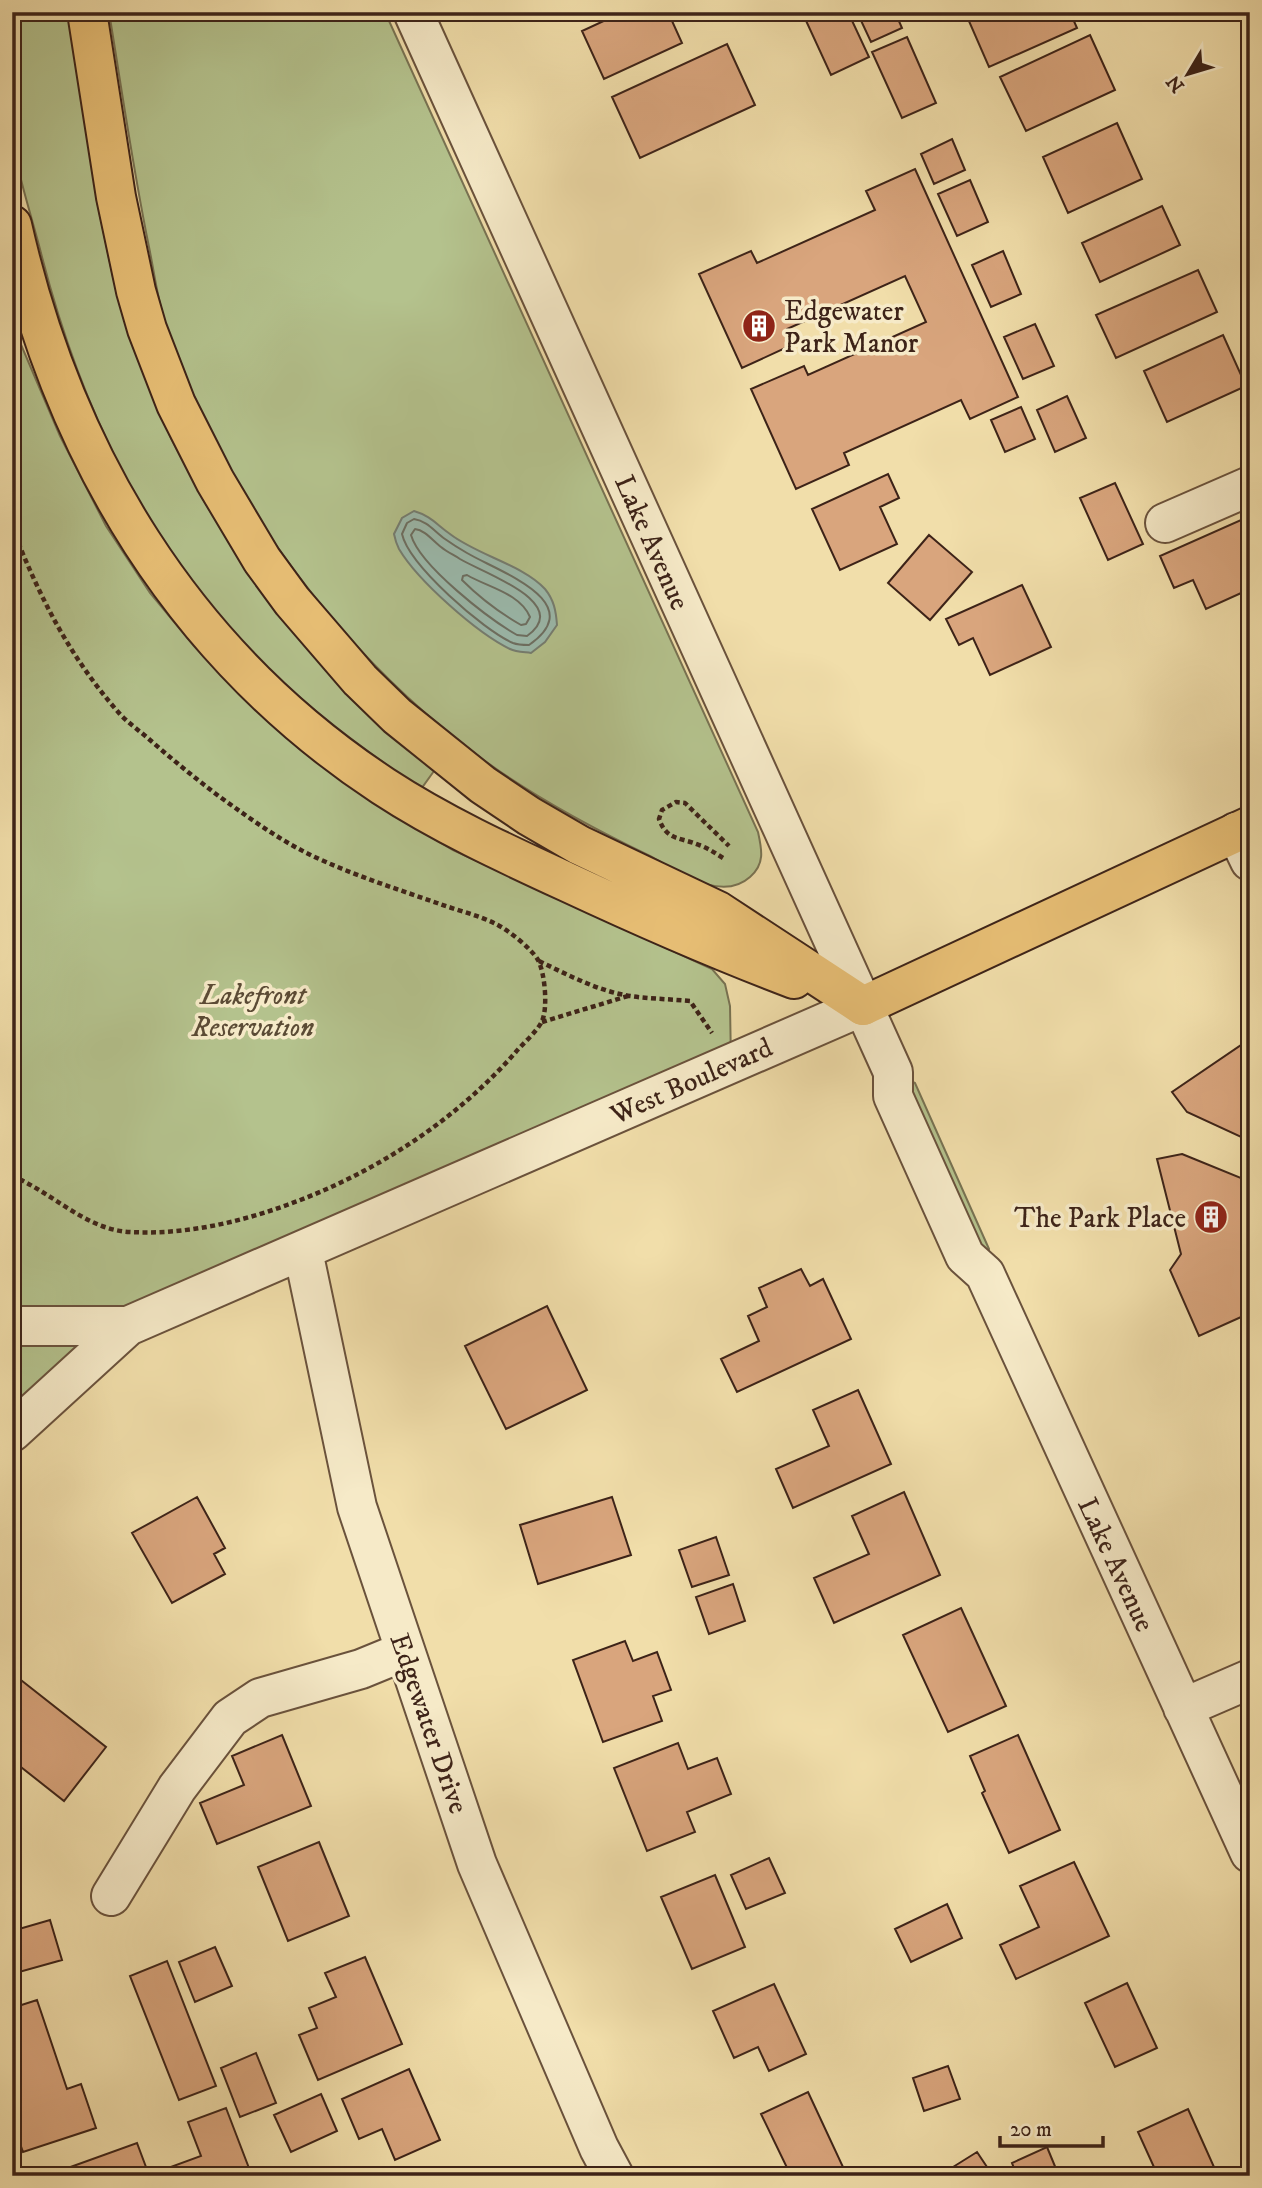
<svg xmlns="http://www.w3.org/2000/svg" width="1262" height="2188" font-family="'IM FELL DW Pica',serif">
<rect width="100%" height="100%" fill="#f1deaa"/>
<filter id="stains"><feTurbulence type="fractalNoise" baseFrequency=".00286" numOctaves="4"/><feColorMatrix values="0 0 0 0 .2 0 0 0 0 .09 0 0 0 0 .02 0 0 0 .5 -.17"/></filter>
<radialGradient id="worn" r=".72"><stop offset=".6" stop-color="#630" stop-opacity="0"/><stop offset="1" stop-color="#630" stop-opacity=".3"/></radialGradient>
<path fill="#b4c28d" stroke="#787252" stroke-width="2" d="M12,12H71L97,201L113,277L135,347L171,438L204,501L259,589L382,726L434,771L421,789C363,749 307,708 256,657C147,548 80,405 42,257C32,217 17,174 12,134C11,122 12,109 12,97C12,69 12,40 12,12Z
M109,12H385L758,832C762,850 765,864 750,877C721,903 678,871 650,856C592,828 532,796 481,758C378,682 292,582 229,470C219,453 212,433 203,415C188,384 173,352 164,319C157,296 154,271 149,247C133,169 122,91 109,12Z
M12,315L19,340L60,436L106,526L150,593L194,646L244,699L302,751L373,802L453,850L712,969L725,984L730,1006L731,1062L128,1326L12,1432Z
M893,1072L915,1083L989,1249L985,1274Z"/>
<path fill="#9bbbae" stroke="#757e72" stroke-width="2" d="M414,511C431,516 436,524 450,534C477,555 523,565 545,589C554,600 556,611 557,625L545,642L531,653C524,652 516,652 510,649C477,633 418,581 399,549C397,545 395,539 394,534L402,518Z"/>
<g fill="none" stroke-linecap="round" stroke-linejoin="round">
<path stroke="#6c6f63" stroke-width="2" d="M414,519C427,521 434,531 445,539C452,544 460,549 467,553C497,571 591,602 529,645C524,645 518,645 513,643C483,630 409,565 402,534L407,523Z
M415,529C425,530 433,541 441,547C447,552 454,555 460,559C481,572 574,603 527,636L517,635C489,619 420,566 411,535Z
M467,575C487,587 520,593 530,617L526,624L521,625C500,613 479,597 462,580L463,576Z"/>
</g>
<path fill="#d9a57d" stroke="#3d2318" stroke-width="2" d="M623,12H668L682,43L604,79L582,31Z
M802,12H848L869,57L831,75Z
M857,12H895L902,28L871,42Z
M965,12H1070L1077,28L989,67Z
M1090,35L1115,90L1026,131L1000,77Z
M907,37L936,103L902,118L872,52Z
M727,44L755,105L640,158L612,97Z
M1117,123L1142,179L1068,213L1043,157Z
M952,139L965,170L934,184L921,154Z
M915,169L1018,397L970,419L961,400L844,453L849,465L796,489L751,389L804,366L808,375L926,322L905,276L787,329L794,344L742,368L699,274L751,251L757,263L875,210L866,191Z
M970,180L988,222L957,236L938,194Z
M1162,206L1180,245L1100,282L1082,243Z
M1003,251L1021,294L991,307L972,265Z
M1198,270L1217,312L1116,358L1096,315Z
M1035,324L1054,366L1023,379L1004,337Z
M1223,335L1246,386L1167,422L1144,371Z
M1067,396L1086,438L1055,452L1037,410Z
M1021,407L1035,439L1005,452L991,420Z
M888,474L899,498L880,507L897,544L840,570L812,509Z
M1115,483L1143,544L1108,560L1080,498Z
M1250,516V589L1206,609L1193,580L1174,588L1160,556Z
M929,535L972,572L930,620L888,583Z
M1022,585L1051,647L990,675L973,638L959,645L946,619Z
M1250,1039V1142L1248,1140L1187,1112L1172,1092Z
M1182,1154L1248,1181L1250,1180V1313L1199,1336L1170,1270L1181,1254L1157,1159Z
M801,1269L810,1286L823,1279L851,1339L737,1392L721,1359L759,1341L748,1316L767,1307L759,1288Z
M547,1306L587,1390L506,1429L465,1346Z
M858,1390L891,1464L793,1508L776,1469L829,1446L813,1410Z
M904,1492L940,1575L834,1623L814,1578L869,1554L852,1516Z
M197,1497L225,1548L214,1554L225,1574L172,1603L132,1533Z
M612,1497L631,1555L538,1584L520,1525Z
M716,1537L729,1575L692,1587L679,1550Z
M733,1584L745,1621L709,1634L696,1597Z
M961,1608L1006,1706L948,1732L903,1635Z
M625,1641L633,1661L657,1652L671,1690L653,1696L662,1721L603,1742L573,1660Z
M12,1673L106,1747L64,1801L12,1760Z
M282,1735L311,1806L217,1844L200,1803L244,1785L232,1756Z
M1018,1735L1060,1830L1009,1853L982,1793L985,1791L970,1756Z
M678,1743L688,1769L717,1758L731,1794L687,1812L695,1832L647,1851L614,1768Z
M319,1842L349,1916L288,1941L258,1867Z
M769,1858L785,1893L746,1909L731,1875Z
M1074,1862L1109,1936L1016,1979L1000,1945L1039,1927L1020,1886Z
M715,1875L745,1947L692,1969L661,1897Z
M947,1904L962,1938L911,1962L895,1929Z
M50,1920L62,1960L12,1974V1931Z
M215,1947L232,1986L195,2002L179,1962Z
M365,1957L402,2044L318,2080L299,2035L317,2028L309,2008L336,1997L325,1973Z
M167,1961L216,2086L179,2100L130,1976Z
M1127,1983L1157,2048L1115,2067L1085,2003Z
M774,1984L806,2054L769,2071L758,2047L734,2058L713,2011Z
M37,2000L67,2089L81,2084L96,2128L23,2152L12,2121V2008Z
M256,2053L276,2103L240,2117L221,2068Z
M948,2066L960,2099L924,2111L913,2078Z
M409,2069L440,2140L395,2160L382,2129L359,2139L342,2099Z
M808,2092L843,2167L826,2176H791L761,2114Z
M321,2094L337,2131L291,2152L274,2115Z
M226,2108L252,2176H200L199,2171L185,2176H51V2174L137,2143L149,2175L201,2156L188,2122Z
M1188,2109L1218,2176H1158L1138,2132Z
M1047,2147L1059,2176H1017L1012,2163Z
M977,2152L993,2176H947L945,2172Z"/>
<g fill="none" stroke-linecap="round" stroke-linejoin="round">
<g stroke="#6a523c" stroke-width="42">
<path id="minor" d="M413,12L893,1072V1096L965,1256L985,1274L1250,1853
M1165,523L1250,486
M1236,832L1250,861
M303,1251L357,1507L477,1864L599,2148L614,2176
M12,1326H128
M12,1432L128,1326L863,1006
M1183,1708L1250,1679
M111,1896L177,1788L230,1718L260,1698L361,1669L405,1651"/>
</g>
<g stroke="#3d2318" stroke-width="42">
<path id="major" d="M863,1006L1250,826"/>
</g>
<g stroke="#3d2318" stroke-width="42">
<path id="highway" d="M87,12L116,197L136,291L147,329L176,404L215,481L262,560L292,601L360,680L397,716L483,785L529,816L579,845L718,911L863,1006
M12,225C64,456 183,654 383,786C441,824 504,853 567,882C642,917 717,950 794,979"/>
</g>
<path stroke="#3d2318" stroke-width="4.5" stroke-dasharray="5 3.5" stroke-linecap="butt" d="M12,527C40,598 69,656 119,713C128,723 140,731 150,740C173,760 196,779 220,797C255,822 286,845 326,862C362,878 400,890 437,903C456,910 478,915 496,924C508,930 531,948 538,960C545,973 548,1008 542,1021C537,1032 523,1043 515,1053C454,1122 373,1174 287,1205C237,1223 183,1235 130,1232C86,1230 52,1192 12,1176
M723,858C715,853 708,848 699,845C680,837 667,841 659,819L662,810L676,802L685,803L729,846
M539,961C568,975 598,991 630,996C650,999 670,999 690,1001L712,1033
M542,1022L628,996"/>
<use href="#minor" stroke="#f6eac8" stroke-width="38"/>
<use href="#major" stroke="#e8bf75" stroke-width="38"/>
<use href="#highway" stroke="#e8bf75" stroke-width="38"/>
</g>
<defs>
<g id="building-disc" transform="scale(1.75)"><circle r="9.5" fill="#8f2418" stroke="#f6eac8"/><path d="M-4-6H4V6H1V3H-1V6H-4ZM-2.5-4.3h1.7v1.8h-1.7ZM.8-4.3h1.7v1.8H.8ZM-2.5-1h1.7V.8h-1.7ZM.8-1h1.7V.8H.8Z" fill="#fff"/></g>
</defs>
<g fill-rule="evenodd">
<use href="#building-disc" x="759" y="326"/>
<use href="#building-disc" x="1211" y="1217"/>
</g>
<g text-anchor="middle" stroke-width="7" stroke-linejoin="round" paint-order="stroke">
<g font-size="28" fill="#3d2318" stroke="#f6eac8" text-anchor="start">
<text x="784" y="320">Edgewater<tspan x="784" dy="32">Park Manor</tspan></text>
<text x="1186" y="1227" text-anchor="end">The Park Place</text>
</g>
<g font-size="28" fill="#3d2318" stroke="#f6eac8">
<text transform="translate(653 542) rotate(66)" y="10">Lake Avenue</text>
<text transform="translate(691 1080) rotate(-24)" y="10">West Boulevard</text>
<text transform="translate(1117 1564) rotate(65)" y="10">Lake Avenue</text>
<text transform="translate(430 1723) rotate(71)" y="10">Edgewater Drive</text>
</g>
<g font-size="28" font-style="italic" fill="#5b4b35" stroke="#f6eac8">
<text x="253" y="1004">Lakefront<tspan x="253" dy="32">Reservation</tspan></text>
</g>
</g>
<rect width="1262" height="2188" fill="none" stroke="#f1deaa" stroke-width="42"/>
<rect x="14" y="14" width="1234" height="2160" fill="none" stroke="#3d2318" stroke-width="3.5"/>
<rect x="21" y="21" width="1220" height="2146" fill="none" stroke="#3d2318" stroke-width="2"/>
<g transform="translate(1188 74) rotate(232)" stroke="#f6eac8" stroke-width="5" paint-order="stroke">
<path d="M0-5L12 26L0 18L-12 26Z" fill="#3d2318"/>
<text y="-10" font-size="19" font-weight="bold" text-anchor="middle" fill="#3d2318">N</text>
</g>
<path d="M1000 2136v10h103v-10" fill="none" stroke="#3d2318" stroke-width="3.5"/>
<text x="1010" y="2136" font-size="21" fill="#3d2318" stroke="#f6eac8" stroke-width="5" paint-order="stroke">20 m</text>
<rect width="100%" height="100%" filter="url(#stains)"/>
<rect width="100%" height="100%" fill="url(#worn)"/>
</svg>
